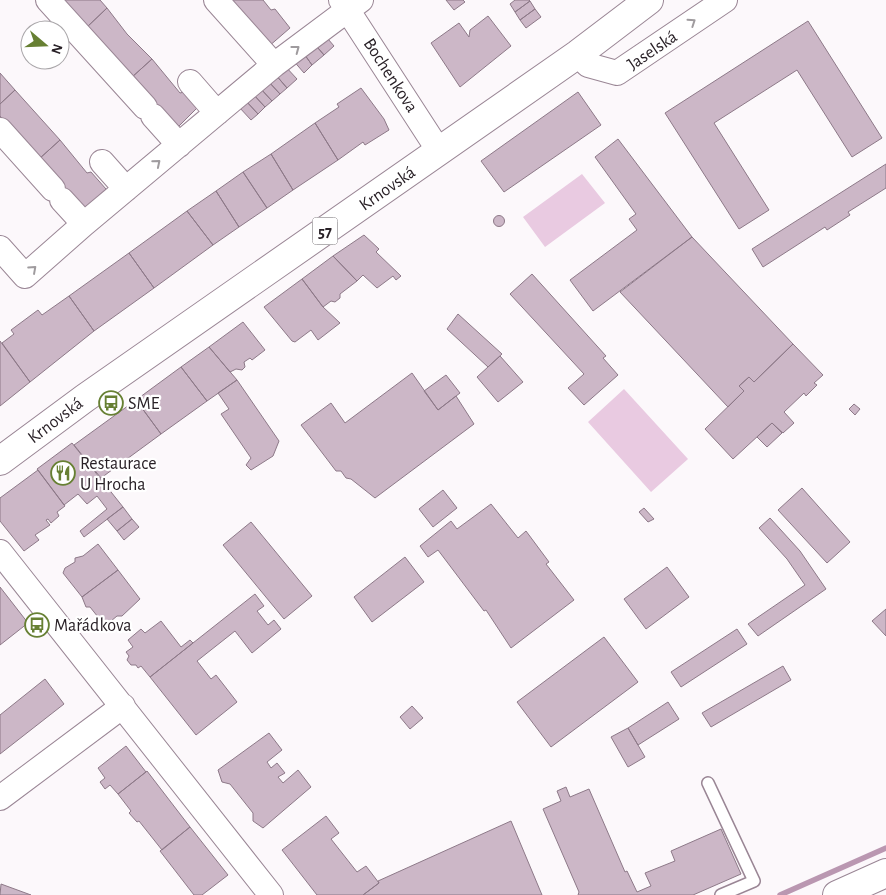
<svg xmlns="http://www.w3.org/2000/svg" width="886" height="895" font-family="'Alegreya Sans',sans-serif">
<rect width="100%" height="100%" fill="#fcf8fb"/>
<path fill="#e9cae1" d="M582,174L605,203L545,247L523,217Z
M624,389L688,459L651,492L588,422Z"/>
<g fill="none" stroke-linecap="round" stroke-linejoin="round">
<path stroke="#ba97b1" stroke-width="5.5" d="M780,895L886,848"/>
</g>
<path fill="#ccb7c7" stroke="#8d7988" d="M59,0H100L107,8L86,28Z
M226,0H263L271,10L275,9L290,28L268,47Z
M446,0H463L465,2L454,10Z
M515,0H529L530,1L515,12L510,4Z
M530,1L535,9L520,20L515,12Z
M107,8L127,34L152,59L131,78L86,28Z
M535,9L541,17L526,28L520,20Z
M488,16L511,46L460,87L431,43L459,23L469,37L470,30Z
M808,21L882,138L852,157L797,70L714,123L769,210L739,229L665,113Z
M322,32L334,46L324,55L312,41Z
M312,41L324,55L312,65L302,51Z
M302,51L312,65L304,73L292,59Z
M152,59L180,93L184,92L198,107L176,129L131,78Z
M285,66L297,79L287,88L275,74Z
M0,73L15,90L0,104Z
M275,74L287,88L280,94L268,81Z
M268,81L280,94L272,101L260,88Z
M260,88L272,101L265,107L253,94Z
M361,88L384,119L389,130L365,145L363,142L338,160L315,123L339,107L337,104Z
M15,90L60,140L39,159L0,116V104Z
M578,92L601,125L504,192L481,161Z
M253,94L265,107L258,114L246,101Z
M246,101L258,114L251,120L239,107Z
M315,123L338,160L293,190L271,154Z
M618,139L692,237L593,311L570,280L637,230L629,219L636,214L595,157Z
M60,140L87,173L91,172L106,189L84,210L39,159Z
M271,154L293,190L267,208L243,172Z
M886,164V188L848,212L850,215L827,230L825,227L763,267L752,249Z
M243,172L267,208L239,227L216,191Z
M216,191L239,227L213,245L187,211Z
M187,211L213,245L154,288L129,253Z
M493.5 221a5.5 5.5 0 1 1 11 0a5.5 5.5 0 1 1-11 0Z
M364,235L379,249L376,252L401,276L396,280L393,276L377,288L363,275L357,281L333,256Z
M692,237L793,344L754,382L749,377L739,386L744,391L728,407L620,292Z
M129,253L154,288L94,331L69,296Z
M333,256L357,281L340,294V298L335,302L331,301L323,307L302,279Z
M532,274L606,356L603,358L618,375L584,405L568,388L584,374L510,294Z
M302,279L323,307L340,323L318,340L311,330L295,342L292,341L264,307Z
M69,296L94,331L30,382L2,343L14,334L11,330L38,310L42,315Z
M458,314L502,354L488,367L447,329Z
M243,322L265,350L252,360L250,358L244,362L245,367L242,370L236,369L230,372L209,347Z
M0,341L30,382L0,406Z
M793,344L823,375L814,383L817,385L806,396L804,393L784,412L794,423L783,433L772,423L733,459L705,429L744,391L739,386L749,377L754,382Z
M209,347L237,380L207,401L181,367Z
M500,356L523,382L498,402L477,377Z
M181,367L207,401L161,434L136,400Z
M412,373L438,410L456,396L474,424L375,498L351,479L346,478L341,471H336L301,425L331,403L345,423Z
M446,375L460,393L438,410L424,391Z
M237,380L279,441L273,456L251,470L246,465L251,458L221,414L229,409L218,393Z
M136,400L161,434L101,478L74,445Z
M854,404L860,409L855,415L849,409Z
M772,423L782,433L767,447L757,437Z
M72,443L123,507L84,537L80,531L107,509L97,496L87,504L78,494L64,505L37,469Z
M38,470L65,506L57,512L59,516L51,523L48,519L46,520L50,525L35,535L39,540L24,551L0,521V498Z
M802,488L850,542L827,563L778,510Z
M443,490L457,508L433,527L419,509Z
M491,504L518,538L526,531L549,562L546,564L574,600L511,648L486,610L484,611L438,550L428,557L420,546L451,521L457,529Z
M123,507L132,519L117,531L107,519Z
M644,508L654,519L648,522L639,512Z
M770,518L800,551L826,589L758,636L748,624L805,585L787,559L759,528Z
M132,519L139,527L124,540L117,531Z
M251,522L312,596L284,619L223,545Z
M98,544L118,570L82,597L63,573L65,568L75,562V558L83,556Z
M405,557L424,582L372,622L354,597Z
M667,567L689,597L646,629L624,599Z
M118,570L140,599L122,616H117L105,626L99,627L94,620L98,617L90,607H86L82,597Z
M0,587L28,623L0,645Z
M255,594L264,606L257,611L268,625L274,620L281,629L252,653L235,631L197,661L211,679L216,675L237,702L196,735L150,677Z
M886,609V636L872,621Z
M161,621L181,647L190,640L193,643L150,677L141,666L138,668L136,665H131L127,660L129,656L126,652L133,647L128,640L141,629L145,633Z
M737,629L747,644L681,687L671,672Z
M604,637L638,682L551,747L517,702Z
M783,666L791,680L711,727L702,713Z
M45,679L64,704L0,754V715Z
M668,702L679,719L638,745L628,728Z
M412,706L423,718L410,729L400,717Z
M628,728L645,757L628,767L611,737Z
M269,733L282,750L267,762L271,768L277,763L285,773L278,777L283,783L298,770L311,787L263,828L253,821V813L230,784L222,782L218,770Z
M126,746L146,772L118,794L110,785L105,789L100,782L105,778L98,768Z
M147,771L190,827L162,850L139,821L137,822L129,813L131,811L118,794Z
M566,787L570,797L589,789L625,872L627,871L637,892L651,886L645,873L675,861L671,851L721,829L741,874L693,895H578L579,892L543,809L561,801L557,791Z
M326,816L339,833L331,839L357,872L366,866L379,883L363,895H317L282,850Z
M511,821L542,895H363L379,883L378,881Z
M190,827L228,875L202,895H194L160,851Z
M1,884L31,895H0Z"/>
<g fill="none" stroke-linecap="round" stroke-linejoin="round">
<g stroke="#9a8695" stroke-width="14">
<path id="service" d="M708,783L754,881L721,895"/>
</g>
<g stroke="#9a8695" stroke-width="26">
<path id="minor" d="M48,0L145,107
M216,0L274,65
M341,0L439,151
M578,54L588,65L617,73L725,0
M190,82L217,113
M153,116L179,145
M0,130L53,189
M102,162L126,189
M62,200L84,224
M0,248L25,276L84,224L274,65L361,0
M0,552L271,895
M0,798L123,706"/>
</g>
<g stroke="#9a8695" stroke-width="30">
<path id="tertiary" d="M837,895L886,873"/>
</g>
<g stroke="#9a8695" stroke-width="30">
<path id="primary" d="M0,461L85,398L578,54L649,0"/>
</g>
<use href="#service" stroke="#fff" stroke-width="11"/>
<use href="#minor" stroke="#fff" stroke-width="24"/>
<use href="#tertiary" stroke="#fff" stroke-width="28"/>
<use href="#primary" stroke="#fff" stroke-width="28"/>
</g>
<defs><path id="oneway-chevron" d="M-2-3.5L2.5 0L-2 3.5" fill="none" stroke-width="1.6" stroke-linecap="round" stroke-linejoin="round" transform="scale(1.25)"/></defs>
<g stroke="#9f9b9e">
<use href="#oneway-chevron" transform="translate(692 22) rotate(-34)"/>
<use href="#oneway-chevron" transform="translate(296 49) rotate(-37)"/>
<use href="#oneway-chevron" transform="translate(157 163) rotate(-40)"/>
<use href="#oneway-chevron" transform="translate(33 269) rotate(-42)"/>
</g>
<defs>
<g id="bus-ring" transform="scale(1.25)"><circle r="9.5" fill="#fff" stroke="#678033" stroke-width="1.5"/><path d="M-5-6H5V4H4V6H2V4H-2V6H-4V4H-5ZM-3.5-4V0h7V-4ZM-3.5 1.2v1.5H-2V1.2ZM2 1.2v1.5H3.5V1.2Z" fill="#678033"/></g>
<g id="restaurant-ring" transform="scale(1.25)"><circle r="9.5" fill="#fff" stroke="#678033" stroke-width="1.5"/><path d="M-5-6h1v4h1v-4h1v4h1v-4h1v5L-1.5 .5V6h-2V.5L-5-1ZM5-6V6H3V1.5H1.5Q1.5-4 5-6Z" fill="#678033"/></g>
</defs>
<g fill-rule="evenodd">
<use href="#bus-ring" x="111" y="403"/>
<use href="#restaurant-ring" x="63" y="473"/>
<use href="#bus-ring" x="37" y="625"/>
</g>
<g text-anchor="middle" stroke-width="4.5" stroke-linejoin="round" paint-order="stroke">
<rect fill="#fff" stroke="#696468" stroke-width="1" x="312.5" y="217.5" width="25" height="27" rx="4"/>
<g font-size="16" font-weight="bold" fill="#292127">
<text x="325" y="237">57</text>
</g>
<g font-size="18" fill="#292127" stroke="#fff">
<text transform="translate(652 50) rotate(-34)" y="6">Jaselská</text>
<text transform="translate(391 75) rotate(57)" y="6">Bochenkova</text>
<text transform="translate(387 188) rotate(-35)" y="6">Krnovská</text>
<text transform="translate(55 420) rotate(-37)" y="6">Krnovská</text>
</g>
<g font-size="18" fill="#292127" stroke="#fff" text-anchor="start">
<text x="128" y="409">SME</text>
<text x="80" y="469">Restaurace<tspan x="80" dy="21">U Hrocha</tspan></text>
<text x="54" y="631">Mařádkova</text>
</g>
</g>
<g transform="translate(45 45) rotate(109)"><circle r="24" fill="#ffffff" stroke="#a9a6a9"/>
<path d="M0-4L9 19L0 12L-9 19Z" fill="#678033"/>
<text y="-8" font-size="14" font-weight="bold" text-anchor="middle" fill="#292127">N</text>
</g>
</svg>
